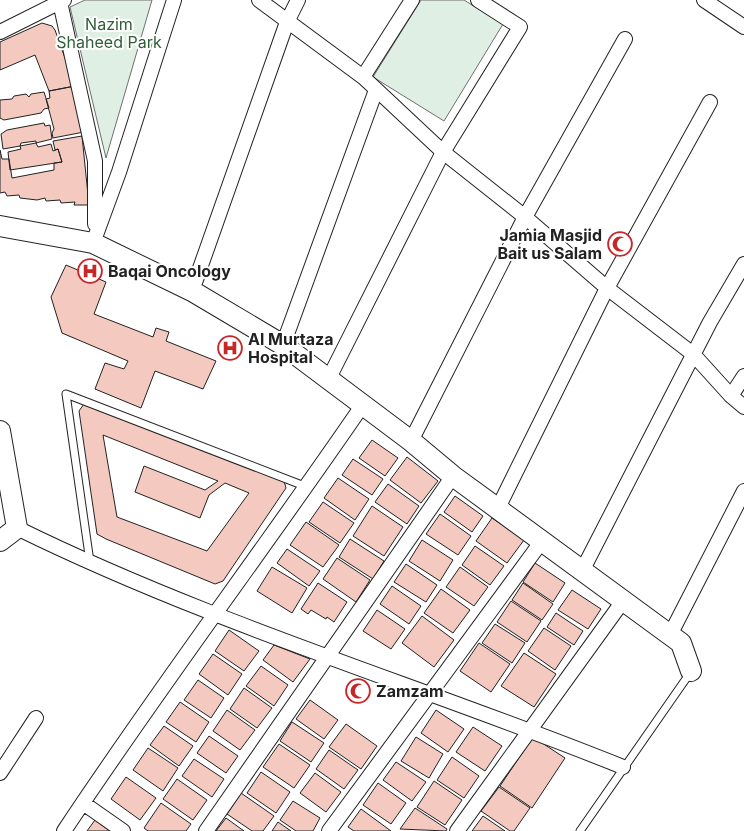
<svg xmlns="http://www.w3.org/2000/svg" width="744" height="831" font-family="Inter,sans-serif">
<rect width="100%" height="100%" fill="#fff"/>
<path fill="#e0efe3" stroke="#6f6f6f" d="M85,0H152L106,158L70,7Z
M421,0H464L503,24L444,121L373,77Z"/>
<path fill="#f3c9c0" stroke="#222" fill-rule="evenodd" d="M42,23L52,26L55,30L75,86L49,91L35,55L0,70V42Z
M75,86L84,132L53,138L52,133L54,129L46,99L50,98L49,91Z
M44,92L49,108L44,109L41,113L4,120L0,118V100L12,99L14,96L26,94L29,97L31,94Z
M44,123L45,126L50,125L52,139L36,143V141L21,143L20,146L3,149L1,134L7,130Z
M82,136L89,205H74L75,202L61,203L60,200L46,201L45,198L37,200L20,198L19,195L7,196L5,192L0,193V150L2,159H9L12,178L54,170V163L62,162L58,149L55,150L53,141Z
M36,143L38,147L51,144L53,151L58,149L62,162L10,170L8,152L21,149L20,146Z
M66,265L106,282L94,314L153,337L156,328L169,332L166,341L216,361L203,389L155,371L141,408L95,389L105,363L124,369L128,361L62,333L51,297Z
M84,404L284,481L286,488L223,581L215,584L106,539L97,534L79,411ZM103,435L218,481L205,490L144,466L135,492L200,518L209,495L225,483L249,493L207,551L117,517Z
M372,440L398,458L385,476L359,458Z
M407,457L438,481L421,503L390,480Z
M353,459L383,479L372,495L342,475Z
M338,478L369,499L355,520L324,498Z
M388,484L419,506L407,524L375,502Z
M455,496L483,516L472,532L444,512Z
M323,502L354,523L340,543L309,522Z
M372,506L403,527L384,556L353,536Z
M440,514L471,536L458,555L426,534Z
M492,518L524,540L507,563L476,541Z
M306,522L339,545L323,567L290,545Z
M350,539L384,561L373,579L339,557Z
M422,540L453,560L440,581L409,561Z
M475,546L504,566L490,585L462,565Z
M287,549L320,571L309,586L277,563Z
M337,558L370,580L356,602L323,579Z
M535,563L565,583L553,602L523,582Z
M406,564L437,585L426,602L394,582Z
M272,567L307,588L292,613L257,591Z
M460,567L488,587L474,606L446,587Z
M318,583L347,602L334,622L327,617L326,619L311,610L308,614L301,609Z
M523,583L553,604L542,620L512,600Z
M392,586L421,606L409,624L380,604Z
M441,589L470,610L453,633L424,613Z
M572,590L601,609L588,629L558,610Z
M511,601L541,621L527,642L497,622Z
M377,610L405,629L391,649L363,631Z
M556,613L583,631L574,645L547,627Z
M422,616L454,640L434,667L402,643Z
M495,624L525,643L512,663L482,643Z
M544,628L571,646L555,670L528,651Z
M229,630L259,651L244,671L215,651Z
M479,643L510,664L491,692L460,671Z
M274,645L310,659L293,682L263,660Z
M524,653L556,674L534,707L501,686Z
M213,654L242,674L228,695L199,674Z
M261,666L288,685L274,706L246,686Z
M198,680L224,698L211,718L184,700Z
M244,688L272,708L257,728L230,709Z
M310,700L338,720L324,739L296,719Z
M180,702L209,722L196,742L166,722Z
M227,710L255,730L240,750L213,731Z
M436,710L464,729L448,752L421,733Z
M292,722L324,743L311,762L280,741Z
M346,724L377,746L361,769L329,747Z
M164,726L193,746L179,766L150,745Z
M473,727L502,746L485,771L456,752Z
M209,736L238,756L226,773L197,753Z
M416,737L443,754L429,778L401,761Z
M533,737L565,758L532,808L500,786Z
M279,744L310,765L294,788L263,767Z
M148,748L178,768L163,791L133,770Z
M329,750L358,770L344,789L316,769Z
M452,757L479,776L464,798L437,780Z
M194,759L224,779L212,797L182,776Z
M396,762L426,782L412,801L383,780Z
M261,772L290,792L276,813L247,793Z
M315,773L341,792L326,812L300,793Z
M126,777L156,798L140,820L111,799Z
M177,779L207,800L193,820L163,799Z
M434,781L462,800L445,825L417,807Z
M378,783L406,803L391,824L363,805Z
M499,787L530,808L514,831H510L481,811Z
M241,793L274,816L263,831H252L227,814Z
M293,801L320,818L313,831H296L280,820Z
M161,803L191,824L186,831H148L144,828Z
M415,808L447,829L446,831L400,829Z
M361,809L391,831H354L348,827Z
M483,816L505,831H472Z
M226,818L244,831H216Z
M95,820L110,831H87Z
M278,822L291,831H272Z"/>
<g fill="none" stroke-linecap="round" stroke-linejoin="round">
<g stroke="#222" stroke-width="9">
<path id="lane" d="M90,562L66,394L307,487
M580,831L690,673"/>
</g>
<g stroke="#222" stroke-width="16">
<path id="street" d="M57,0L60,2L95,161V224
M259,0L363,77L443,152L525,217L607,288L693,354L731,396L744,407
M704,0L744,27
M0,32L64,0
M363,77L412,0
M93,243L119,172L174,0
M192,291L287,22L298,0
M283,345L376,90
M328,380L443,152L520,27L478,0
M731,396L744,376
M411,441L525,217L625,39
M498,508L607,288L710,102
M17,528C212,624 422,686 623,767
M582,571L710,322L744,264
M670,635L744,491
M0,773L36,718
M83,803L123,831
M64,831C160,686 264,549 362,406
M206,831L453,476
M329,831L542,541
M457,831L623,601"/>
</g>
<g stroke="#222" stroke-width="22">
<path id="secondary" d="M0,226L93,243L192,291L283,345L411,441L453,476L681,643L691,671
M0,431L17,528L0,541"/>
</g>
<use href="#lane" stroke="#fff" stroke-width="7"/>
<use href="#street" stroke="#fff" stroke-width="14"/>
<use href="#secondary" stroke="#fff" stroke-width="20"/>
</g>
<defs>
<g id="mosque-ring" transform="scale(1.25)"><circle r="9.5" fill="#fff" stroke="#c62828" stroke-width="1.5"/><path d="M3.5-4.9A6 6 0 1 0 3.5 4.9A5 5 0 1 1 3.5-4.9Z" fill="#c62828"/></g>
<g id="hospital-ring" transform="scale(1.25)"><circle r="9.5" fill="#fff" stroke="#c62828" stroke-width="1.5"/><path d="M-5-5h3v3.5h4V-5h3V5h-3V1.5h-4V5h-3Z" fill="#c62828"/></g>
</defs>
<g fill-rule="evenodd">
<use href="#mosque-ring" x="620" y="244"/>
<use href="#hospital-ring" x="90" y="271"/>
<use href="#hospital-ring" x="230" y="348"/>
<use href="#mosque-ring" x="358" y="691"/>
</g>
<g text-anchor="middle" stroke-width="4" stroke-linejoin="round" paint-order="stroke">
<g font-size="16" fill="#2f5e38" stroke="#fff">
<text x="109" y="30">Nazim<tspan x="109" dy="18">Shaheed Park</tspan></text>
</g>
<g font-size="16" font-weight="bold" fill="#222" stroke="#fff" text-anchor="start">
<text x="602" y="241" text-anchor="end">Jamia Masjid<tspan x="602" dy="18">Bait us Salam</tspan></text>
<text x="108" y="277">Baqai Oncology</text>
<text x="248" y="345">Al Murtaza<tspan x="248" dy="18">Hospital</tspan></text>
<text x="376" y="697">Zamzam</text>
</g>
</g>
</svg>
